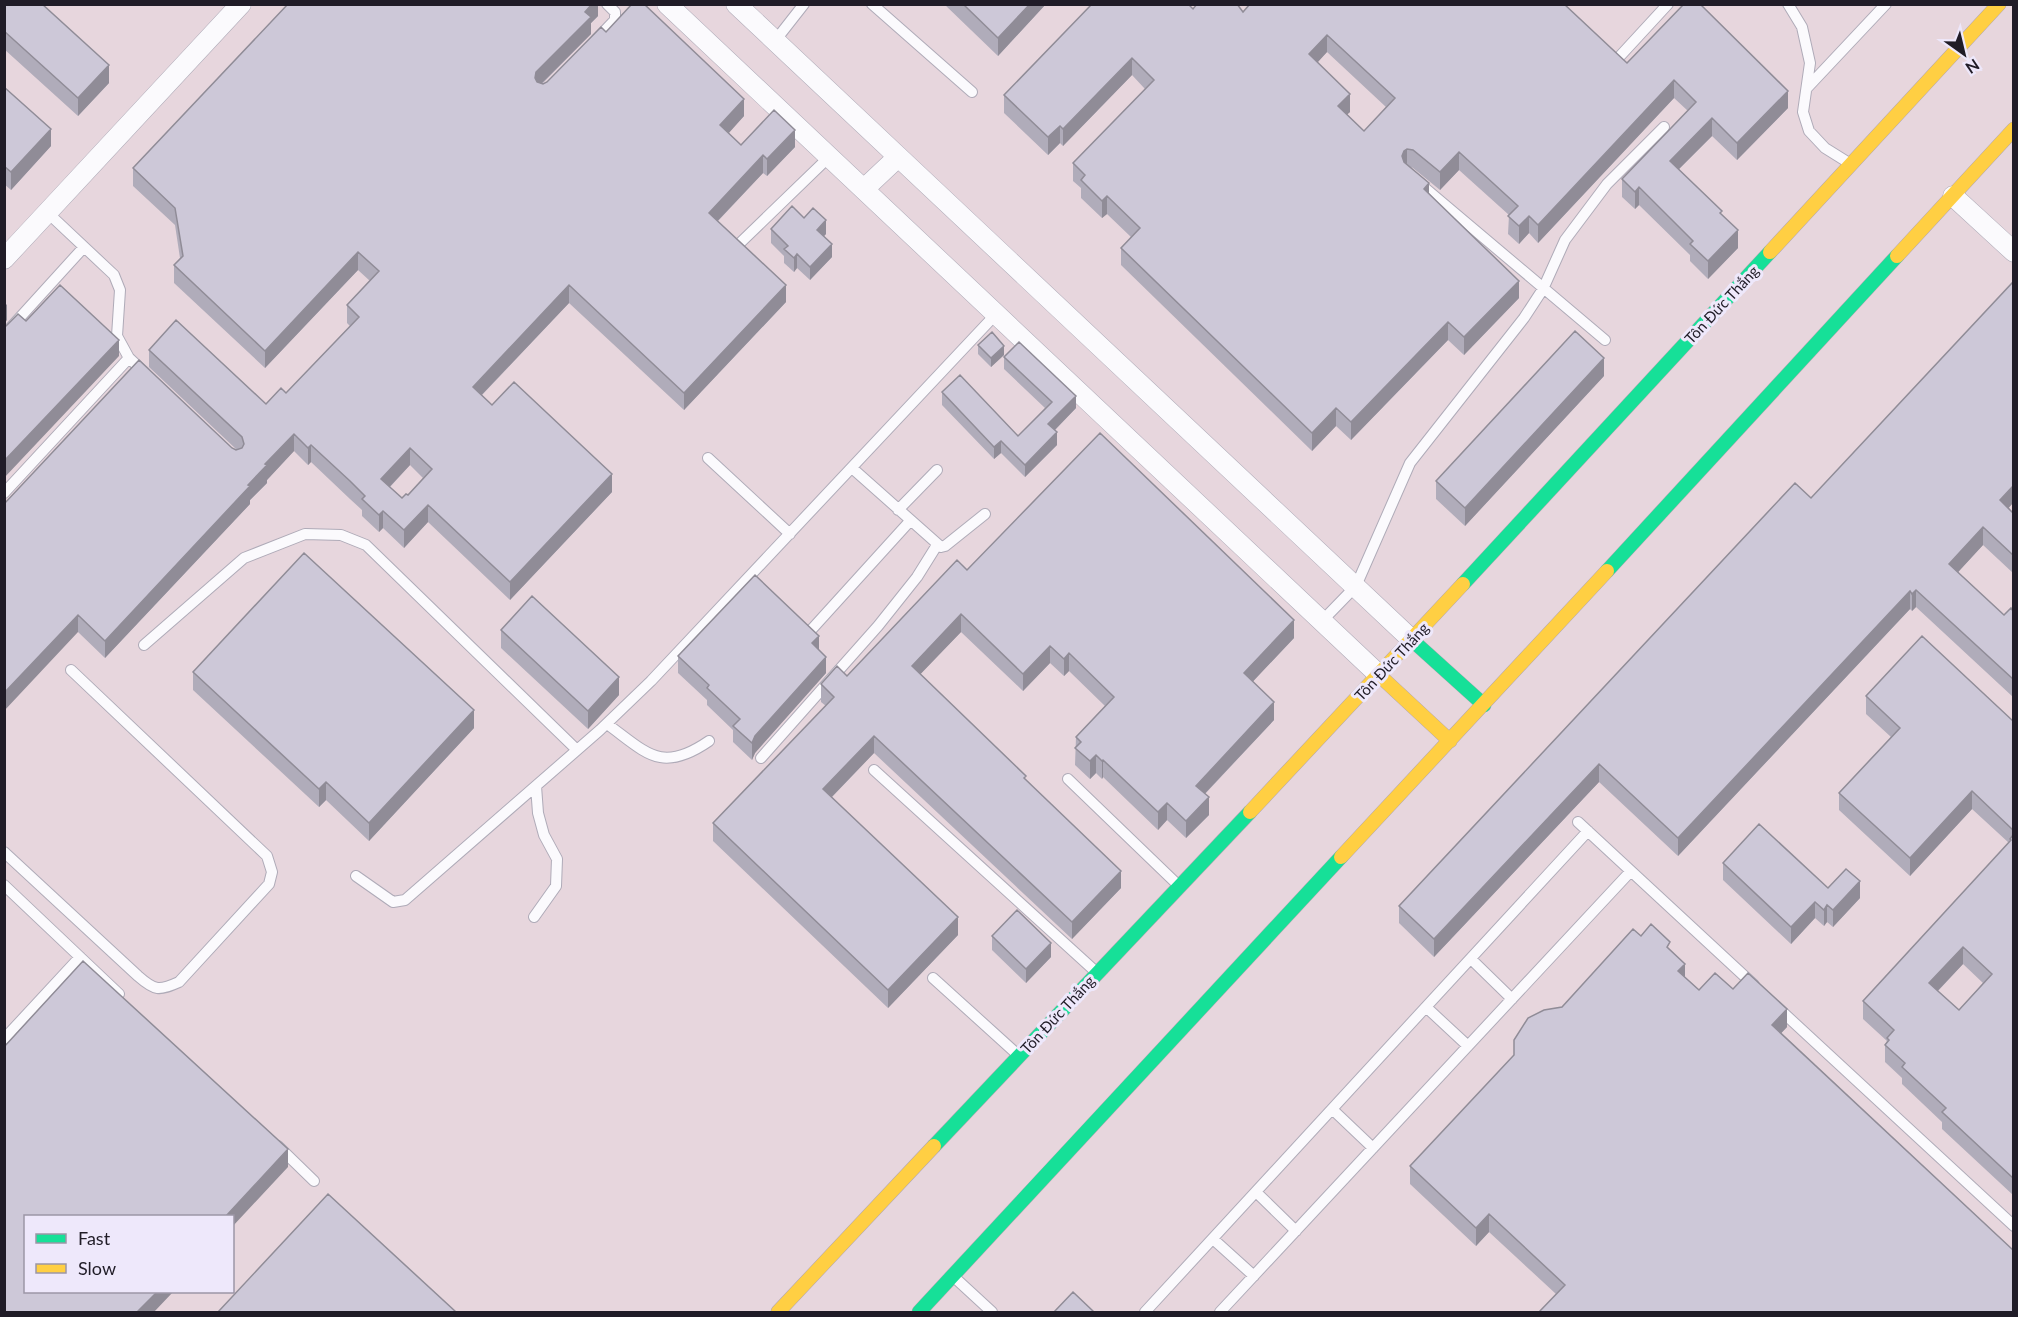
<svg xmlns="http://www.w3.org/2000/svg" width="2018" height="1317" font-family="Lato,sans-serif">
<rect width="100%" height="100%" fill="#e5e0f1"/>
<path fill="#e7d6dd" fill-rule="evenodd" d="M5,5H2013V1312H5ZM26,1216H232V1292H26Z"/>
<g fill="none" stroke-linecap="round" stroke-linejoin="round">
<g stroke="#afabb8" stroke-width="12">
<path id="lane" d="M872,4L972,92
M1788,4L1802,27L1810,63L1803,112L1809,131L1825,148L1849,163
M596,40L615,20V12L607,4
M775,41L804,4
M1621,55L1668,4
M1807,88L1886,4
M1419,183L1605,340
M48,213L114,275L120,290L117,336L129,358L145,373
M739,244L829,157
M4,335L84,247
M708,458L790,534
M852,468L941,547L945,546L985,514
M4,493L129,358
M898,510L937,470
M1322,621L1356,586L1410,463L1524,318L1543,289L1565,240L1607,184L1664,127
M812,629L910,521
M144,645L244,558L305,534L341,535L366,545L577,750
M607,724C647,753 661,774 709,741
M761,758L878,626L917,577L937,545
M874,770L1095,971
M1068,779L1178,885
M1578,822L1754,985
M4,852L138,976C155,991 159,991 179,982L269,884L272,872L267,856L71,670
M356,876L393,902L405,900L600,730L651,681L996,314
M4,885L119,994
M534,917L556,886L557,859L544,835L538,813L536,786
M1471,959L1512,999
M933,978L1017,1054
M1776,1006L2014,1226
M1426,1007L1468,1046
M4,1039L80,957
M1332,1109L1373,1148
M278,1146L314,1181
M1256,1192L1296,1231
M1213,1239L1254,1276
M954,1277L992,1312
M1145,1312L1588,831
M1220,1312L1631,871"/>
</g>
<g stroke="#afabb8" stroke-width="21">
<path id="street" d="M667,4L1379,675
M736,4L1412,640
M864,189L898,157
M1953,196L2014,252
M4,259L241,4"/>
</g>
<g stroke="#b2a6b1" stroke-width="15">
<path id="fast" d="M1607,571L1897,256
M1463,584L1770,252
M1412,640L1484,705
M934,1146L1250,812
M919,1312L1341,857"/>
</g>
<g stroke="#b2a6b1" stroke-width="15">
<path id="slow" d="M1770,252L1999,4
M1897,256L2014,129
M1379,675L1450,741
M1250,812L1463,584
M1341,857L1607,571
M778,1312L934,1146"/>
</g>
<use href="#lane" stroke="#fbfafd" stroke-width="10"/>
<use href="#street" stroke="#fbfafd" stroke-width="20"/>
<use href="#fast" stroke="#16e098" stroke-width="14"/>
<use href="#slow" stroke="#ffcf43" stroke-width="14"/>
</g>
<path fill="#b0acba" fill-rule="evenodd" d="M4,4L109,83L78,116L4,49Z
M598,4V16L591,23V34L542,84H543L547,82L606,32L744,116L728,133L741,145L795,147L767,176L763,173L718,221L786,302L684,410L569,303L482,395L492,405L612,492L510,600L428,522L404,548L383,528L379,532L362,516V510L350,499L311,462L308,465L294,451L267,480V483L250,500V504L105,658L78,632L4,504L232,448L237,450L149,367V350L266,404L286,393L350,326L347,323V305L370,281L358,270L265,368L174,283V265L180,258L175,225L133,186V168ZM410,465L423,478L408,495L402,498L390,487Z
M944,4H1046L998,56Z
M1193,9L1243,12L1627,63L1788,108L1737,160L1712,136L1679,169L1722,215L1738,248L1708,279L1690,261V255L1639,205L1635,209L1622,197V179L1688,111L1674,98L1538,243L1529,233L1519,244L1508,234L1509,215L1459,170L1440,190L1413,168L1411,167L1429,193L1519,298L1464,355L1448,340L1351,440L1336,426L1312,451L1121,265V248L1131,237L1107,214L1102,218L1081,198V188L1073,181V163L1145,89L1132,75L1063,146L1060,143L1048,155L1004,113V95ZM1327,52L1386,107L1364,131L1347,114L1350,112L1317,62Z
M4,87L51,146L11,190L4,184Z
M804,218L826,234L824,236L832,257L810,280L797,268L794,272L784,263V256L771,243V229Z
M978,345L1004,355L991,367L978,354Z
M1004,357L1076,408L1055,430L1057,445L1025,477L1001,453L994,459L942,405V392L1018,436L1045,408L1004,369Z
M1604,376L1465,526L1436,499V481Z
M1811,498L2009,508L2013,513V573L1983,545L1958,572L2004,615L2013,611V697L1916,607L1912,611L1910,609L1678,856L1599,782L1434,957L1399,923V906Z
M967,570L1294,638L1252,682L1274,720L1205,794L1209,815L1186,838L1167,820L1158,830L1103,777L1102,779L1096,773L1090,779L1075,765L1076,737L1105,706L1069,671L1064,676L1050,663L1023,691L961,632L920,674L1026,781L1121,888L1072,939L874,753L832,797L958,935L888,1008L713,841V823L826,706L821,702V684L847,676Z
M501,630L619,695L588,729L501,648Z
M819,650L826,673L755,753L752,760L733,742V730L707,705V700L678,673V656Z
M193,672L474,728L369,841L326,800L319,807L193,690Z
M1866,696L2013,721V1195L1942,1129V1122L1902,1084V1078L1885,1062V1045L1887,1041L1863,1019V1001L2009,843L1972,809L1910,876L1839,810V793L1891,737L1866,714ZM1963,964L1983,983L1959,1010L1938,991Z
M1723,863L1828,888L1860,898L1833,927L1827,922L1824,926L1815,918L1791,944L1723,880Z
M992,936L1051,957L1026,983L992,950Z
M1641,936L1670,950L1685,977L1699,990L1733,989L1787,1027L1781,1033L2013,1250L1556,1294L1489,1232L1476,1246L1410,1184V1166L1562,1007Z"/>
<path fill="#908c97" d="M592,4H598V16L591,23V34L536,89L535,78L536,72Z
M1030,4H1046L998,56V38Z
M1327,35V52L1309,72V54Z
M1132,58V75L1063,146V129Z
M109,65V83L78,116V98Z
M1674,80V98L1538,243V225Z
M1788,91V108L1737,160V143Z
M1350,94V112L1338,123V106Z
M744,99V116L720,143V125Z
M1712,118V136L1670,178V161Z
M1060,126V143L1048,155V137Z
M51,129V146L11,190V172Z
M795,130V147L767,176V159Z
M1407,149V167L1402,173V156L1404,151Z
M1459,152V170L1440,190V172Z
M763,155V173L709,230V213Z
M1429,183V201L1424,189Z
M1639,187V205L1635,209V192Z
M1107,196V214L1102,218V201Z
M1529,216V233L1519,244V226Z
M826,220V234L817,243V230Z
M1738,230V248L1708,279V261Z
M832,244V257L810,280V267Z
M358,252V270L265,368V351Z
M797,254V268L794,272V258Z
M1519,281V298L1464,355V337Z
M569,285V303L473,404V387Z
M786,285V302L684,410V393Z
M7,304V320L4,324V307Z
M1448,322V340L1351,440V422Z
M119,340V356L4,478V461Z
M1004,346V355L991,367V358Z
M1604,358V376L1465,526V508Z
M1076,396V408L1048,437V424Z
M1336,408V426L1312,451V433Z
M1057,432V445L1025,477V465Z
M294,434V451L267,480V483L250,500V504L105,658V641L265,464Z
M1001,441V453L994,459V447Z
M311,445V462L308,465V448Z
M410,448V465L381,496V479Z
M612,474V492L510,600V582Z
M2013,486V503L2000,518V500Z
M428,505V522L404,548V530Z
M383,511V528L379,532V515Z
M1983,527V545L1949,582V564Z
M1916,590V607L1912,611V594Z
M1910,591V609L1678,856V838Z
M961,614V632L912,683V666Z
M78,615V632L4,711V693Z
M1294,620V638L1244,691V673Z
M819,636V652L812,643Z
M1050,646V663L1023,691V674Z
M1069,653V671L1064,676V659Z
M826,657V673L755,753L752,760V743L755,736Z
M619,677V695L588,729V711Z
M1274,702V720L1196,803V786Z
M474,710V728L369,841V823Z
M874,736V753L823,806V789Z
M1096,755V773L1090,779V761Z
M1103,760V777L1102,779V761Z
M1599,764V782L1434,957V939Z
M326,782V800L319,807V789Z
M1972,791V809L1910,876V858Z
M1209,797V815L1186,838V821Z
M1167,803V820L1158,830V812Z
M1121,871V888L1072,939V922Z
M1860,881V898L1833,927V910Z
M1815,902V918L1791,944V927Z
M1827,905V922L1824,926V910Z
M958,917V935L888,1008V990Z
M1051,943V957L1026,983V969Z
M1963,947V964L1929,1000V983Z
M1685,964V981L1678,971Z
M1787,1009V1027L1772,1043V1025Z
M288,1149V1167L232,1227V1216H226Z
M1489,1214V1232L1476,1246V1228Z
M157,1292H173L154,1312H137Z"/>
<path fill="#cdc8d8" stroke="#908c97" stroke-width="1.5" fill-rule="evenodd" d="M4,4H42L109,65L78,98L4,31Z
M288,4H592L585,12L591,17L536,72L535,78L537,82L543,84L547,82L601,27L606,32L632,4H644L744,99L720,125L741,145L774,110L795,130L767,159L763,155L709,213L786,285L684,393L569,285L473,387L492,405L514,382L612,474L510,582L428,505L404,530L383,511L379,515L362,499L365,496L350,481L311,445L308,448L294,434L265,464L267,465L248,485L250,486L105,641L78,615L4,693V504L139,360L232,448L236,450L242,448L244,444L242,437L149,350L176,320L266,404L281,388L286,393L359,317L347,305L379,271L358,252L265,351L174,265L183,256L175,208L133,168ZM410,448L432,469L408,495L406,494L402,498L381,479Z
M963,4H1030L998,38Z
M1092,4H1188L1193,9L1197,4H1237L1243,12L1250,4H1564L1627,63L1684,4H1700L1788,91L1737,143L1712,118L1670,161L1722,211L1720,213L1738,230L1708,261L1690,244L1693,241L1639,187L1635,192L1622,179L1696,102L1674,80L1538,225L1529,216L1519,226L1508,216L1518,206L1459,152L1440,172L1413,150L1407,149L1404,151L1402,156L1404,162L1429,183L1424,189L1519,281L1464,337L1448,322L1351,422L1336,408L1312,433L1121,248L1140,228L1107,196L1102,201L1081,180L1085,175L1073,163L1154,80L1132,58L1063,129L1060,126L1048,137L1004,95ZM1327,35L1395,98L1364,131L1338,106L1350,94L1309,54Z
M4,87L51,129L11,172L4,166Z
M792,206L804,218L813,208L826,220L817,230L832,244L810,267L797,254L794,258L784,249L788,246L771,229Z
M2013,282V486L2000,500L2013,513V555L1983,527L1949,564L2004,615L2011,608L2013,611V679L1916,590L1912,594L1910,591L1678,838L1599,764L1434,939L1399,906L1795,483L1811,498Z
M60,285L119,340L4,461V326H6L18,314L26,321Z
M1575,331L1604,358L1465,508L1436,481Z
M992,332L1004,346L991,358L978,345Z
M1019,342L1076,396L1048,424L1057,432L1025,465L1001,441L994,447L942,392L960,375L1018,436L1052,402L1004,357Z
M1100,433L1294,620L1244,673L1274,702L1196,786L1209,797L1186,821L1167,803L1158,812L1103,760L1102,761L1096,755L1090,761L1075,748L1081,742L1076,737L1114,697L1069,653L1064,659L1050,646L1023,674L961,614L912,666L1026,776L1024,778L1121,871L1072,922L874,736L823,789L958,917L888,990L713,823L834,697L821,684L837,666L847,676L957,560L967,570Z
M304,553L474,710L369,823L326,782L319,789L193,672Z
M755,575L819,636L812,643L826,657L755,736L752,743L733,726L740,719L707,688L709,685L678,656Z
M532,596L619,677L588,711L501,630Z
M1922,636L2013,721V830L1972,791L1910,858L1839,793L1900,728L1866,696Z
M1759,824L1828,888L1846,869L1860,881L1833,910L1827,905L1824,910L1815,902L1791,927L1723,863Z
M2013,835V1178L1942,1112L1946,1108L1902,1067L1905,1063L1885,1045L1889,1040L1887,1038L1894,1030L1863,1001L2011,840L2010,839ZM1963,947L1992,974L1959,1010L1929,983Z
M1017,910L1051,943L1026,969L992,936Z
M1651,924L1670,942L1667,947L1685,964L1678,971L1699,990L1715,973L1733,989L1748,973L1787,1009L1772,1025L2013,1250V1312H1539L1565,1285L1489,1214L1476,1228L1410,1166L1514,1055V1040L1528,1018L1544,1010L1562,1007L1633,929L1641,936Z
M83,961L288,1149L226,1216H26V1292H157L137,1312H4V1047Z
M328,1194L456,1312H218Z
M1073,1292L1094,1312H1054Z"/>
<g text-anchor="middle" stroke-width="6" stroke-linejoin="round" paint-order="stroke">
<g font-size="15" fill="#201c27" stroke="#eee8fb">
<text transform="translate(1722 305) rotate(-47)" y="5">Tôn Đức Thắng</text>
<text transform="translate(1392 662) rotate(-47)" y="5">Tôn Đức Thắng</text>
<text transform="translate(1058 1015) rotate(-47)" y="5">Tôn Đức Thắng</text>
</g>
</g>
<rect width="2018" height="1317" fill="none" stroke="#201c27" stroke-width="12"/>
<rect x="24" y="1215" width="210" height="78" fill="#eee8fb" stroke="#9c96a6" stroke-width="1.5"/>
<rect x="36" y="1234" width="30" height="9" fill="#16e098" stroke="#9c96a6" stroke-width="1.5"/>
<text x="78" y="1245" font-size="18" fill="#201c27">Fast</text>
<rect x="36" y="1264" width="30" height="9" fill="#ffcf43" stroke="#9c96a6" stroke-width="1.5"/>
<text x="78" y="1275" font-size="18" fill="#201c27">Slow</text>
<g transform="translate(1964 54) rotate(146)" stroke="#eee8fb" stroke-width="4.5" paint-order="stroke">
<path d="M0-4.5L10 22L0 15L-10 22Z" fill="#201c27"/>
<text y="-9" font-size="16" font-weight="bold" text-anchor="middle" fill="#201c27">N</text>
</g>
</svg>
